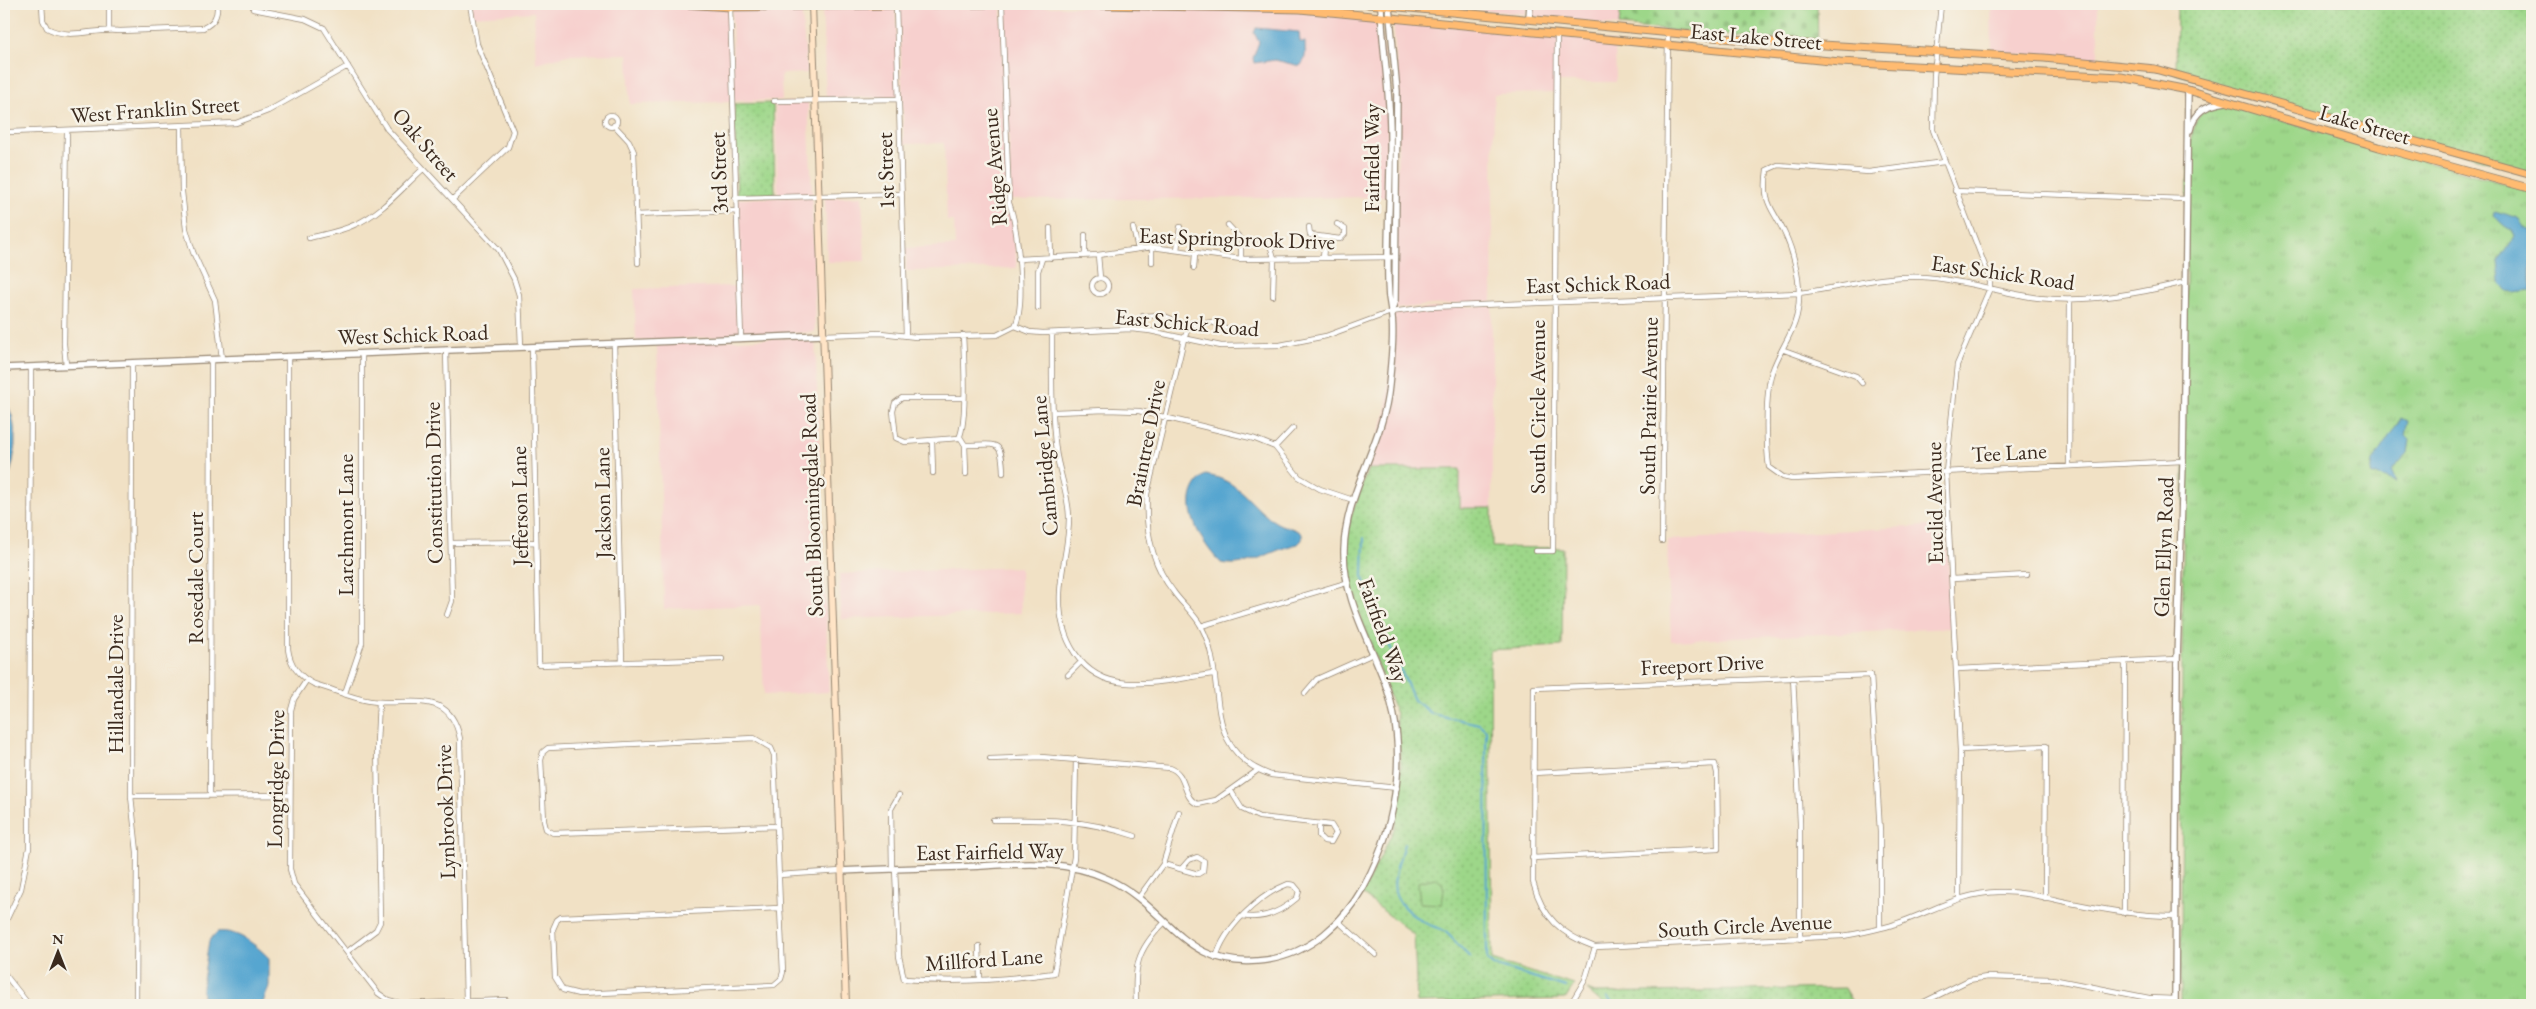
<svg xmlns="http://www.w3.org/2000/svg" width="2536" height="1009" font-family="'EB Garamond',serif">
<defs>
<pattern id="grass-tufts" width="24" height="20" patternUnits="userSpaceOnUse" patternTransform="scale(1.25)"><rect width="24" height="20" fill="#9dd789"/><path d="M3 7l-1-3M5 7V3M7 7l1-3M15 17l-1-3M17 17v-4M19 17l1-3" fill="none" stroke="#88b976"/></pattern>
<pattern id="cemetery-stones" width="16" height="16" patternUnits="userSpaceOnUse" patternTransform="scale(1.25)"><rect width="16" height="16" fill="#9dd789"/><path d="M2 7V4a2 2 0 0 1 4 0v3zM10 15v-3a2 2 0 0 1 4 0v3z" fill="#88b976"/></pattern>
<pattern id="park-dots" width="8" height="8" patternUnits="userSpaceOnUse" patternTransform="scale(1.25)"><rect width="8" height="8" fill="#9dd789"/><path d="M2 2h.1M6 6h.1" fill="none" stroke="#88b976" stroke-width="1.8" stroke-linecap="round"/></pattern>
</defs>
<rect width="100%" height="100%" fill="#f7f3e8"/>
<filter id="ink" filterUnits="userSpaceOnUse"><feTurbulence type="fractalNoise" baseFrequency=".02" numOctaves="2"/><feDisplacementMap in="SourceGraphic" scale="10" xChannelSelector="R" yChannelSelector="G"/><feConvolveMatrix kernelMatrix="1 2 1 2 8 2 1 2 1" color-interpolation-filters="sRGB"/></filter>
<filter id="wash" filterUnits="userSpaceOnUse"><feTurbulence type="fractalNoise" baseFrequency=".0096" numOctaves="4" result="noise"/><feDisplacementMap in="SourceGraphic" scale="20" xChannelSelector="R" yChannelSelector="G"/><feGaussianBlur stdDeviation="1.12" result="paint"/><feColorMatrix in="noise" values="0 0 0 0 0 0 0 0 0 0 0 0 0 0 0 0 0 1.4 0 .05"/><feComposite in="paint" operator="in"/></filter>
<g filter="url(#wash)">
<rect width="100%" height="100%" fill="#f1e1c5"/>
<path fill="#f7d0ce" d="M471,4L729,5L731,102L630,104L628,54L568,55L536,63L534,12L472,16Z
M895,4L900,97L826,98L822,5Z
M899,4L1001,6L1008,203L1013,218L1017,268L906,271V248L955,246L954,221H947L944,143L904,144Z
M1410,4H1527L1526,14Z
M1532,4H1621L1619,26L1531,16Z
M1991,4H2098V60L1992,53Z
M732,5H801L807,73L781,74L782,100L733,101Z
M1148,6L1297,11L1379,18L1386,79L1388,132L1387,197L1011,200L1004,7Z
M1393,20L1615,42L1616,82H1558L1557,93L1494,94L1492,302L1431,305L1394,309L1399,94Z
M775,102H808L812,194L778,196Z
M812,196L815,332L636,341L634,289L737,286L736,199Z
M862,196L865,261L827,262L825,198Z
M1492,306V508H1460V469H1368L1386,412L1393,313L1430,308Z
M815,337L829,692L764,695L760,605L664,609L657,343Z
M1947,525L1951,628L1671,641L1667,540Z
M1020,567L1021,613L841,619L839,574Z"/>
<path fill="url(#grass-tufts)" stroke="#6c8054" d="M2227,105L2532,191V1005H2181L2182,659L2187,199C2189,179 2186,128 2201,114C2208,107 2217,106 2227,105Z"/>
<path fill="url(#cemetery-stones)" stroke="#6c8054" d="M1621,4H1817L1818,43L1619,26Z"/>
<path fill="url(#park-dots)" stroke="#6c8054" d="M2177,4H2532V173L2176,74Z
M773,103L775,195L737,196L734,104Z
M1368,469H1460V508H1492V547L1563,548L1562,646L1490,650L1492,960L1574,985L1565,999L1417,1003L1414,935L1362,894L1395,827L1401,766L1396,714L1348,582L1346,542L1349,522Z
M1844,988L1854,1005H1604L1587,990L1595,993Z"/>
<path fill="#9dd789" stroke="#6c8054" d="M1435,878L1442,883L1444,889L1442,904L1420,903L1418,882Z"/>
<path fill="#56a6d0" stroke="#486877" d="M1256,28L1299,32L1300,42H1305C1305,51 1307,60 1300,66L1275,60L1254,63L1253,58L1259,42L1254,33Z
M2495,211L2519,218L2524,227L2532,230L2531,290L2513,292L2507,291L2500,283L2498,262L2515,236L2512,230C2504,227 2500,222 2494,215Z
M4,400C18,417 17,452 10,473L4,476Z
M2401,418L2408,421L2405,435L2410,440L2408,453L2391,471L2396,483L2371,474L2373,461Z
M1205,475C1241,479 1249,507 1277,523C1286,528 1294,527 1302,534V540L1298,544C1272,549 1249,569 1221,563C1200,542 1174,499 1205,475Z
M217,932C237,929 256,945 269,958V987L262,1005H204L202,987L208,947L209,941Z"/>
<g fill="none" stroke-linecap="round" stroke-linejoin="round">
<path stroke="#56a6d0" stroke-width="2" d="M1364,538L1363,576L1368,597L1414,700L1432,714L1479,724L1486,730L1487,960L1493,965L1566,987
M1404,844C1392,883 1384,899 1425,923C1430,926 1437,927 1443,930C1453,937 1461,950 1471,958
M1607,998L1615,1005"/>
</g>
</g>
<g filter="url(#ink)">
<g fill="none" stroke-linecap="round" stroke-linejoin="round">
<g stroke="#968672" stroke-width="6">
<path id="minor" d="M42,4L43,20L47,28C70,41 96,27 120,31L203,28C214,23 218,16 217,4
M1941,4L1934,76L1933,130L1990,279V288L1957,365L1946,472L1960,750L1959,898
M896,6L906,336
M730,7L741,338
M253,9L305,19L324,28L387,129L499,250L514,279L519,295L521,347
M109,29V4
M774,101L899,99
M605 121a6 6 0 1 1 12 0a6 6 0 1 1-12 0Z
M614,125L629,141L634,152L638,263
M181,127L182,192L186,229L193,252L215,300L222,359
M10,132L236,123L268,111L348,66
M1767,170C1762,205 1772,206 1785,234C1793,251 1799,275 1799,294C1800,328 1782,343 1772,372C1765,392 1766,446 1769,467L1783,477L1792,479L2183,461
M1767,170L1778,165L1869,172L1944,162
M1955,191L2185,199
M735,198L901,194
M453,199L508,147L513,131L477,44L470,4
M636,215L736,211
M1228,225L1241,239V259
M1309,227L1310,235L1340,239L1345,234V229L1337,224
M1050,228L1051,258
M1133,228L1138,249
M309,238C324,234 339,232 354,225C381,214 402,188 423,169
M1269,241L1274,258L1273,296
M1152,247V262
M1177,250L1180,227
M1085,255V235
M1098,255L1100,278
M1323,258L1325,238
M1018,259L1098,255L1152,247L1241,259L1396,257
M1194,268L1195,254
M1092 286a8 8 0 1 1 16 0a8 8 0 1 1-16 0Z
M1038,308V271L1042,259
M1143,316L1162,315L1189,326L1212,322L1228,329
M1015,326L1030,332L1043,333L1131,329L1150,331L1221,346L1280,345L1326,336L1391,312L1429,307L1799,293C1842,288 1878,275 1923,277C1962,279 2000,293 2039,298C2089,303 2136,294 2185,282
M1189,326L1184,339L1147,494C1145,529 1151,563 1173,591C1181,603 1194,613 1201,626C1230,680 1197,749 1271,775L1397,788
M1052,333C1052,371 1051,412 1056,451C1059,473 1069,495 1069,518C1069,544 1061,568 1060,593C1058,636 1079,680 1127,683C1155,685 1186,677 1214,674
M823,335L881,333L916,337L997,335L1015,326C1026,305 1018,227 1009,203L1002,4
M963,335C964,356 968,421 959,438L905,442L896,438L893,411L895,403L902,398H964
M614,343L622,662
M532,347L539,665L722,659
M446,350L452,601L447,615
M1784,350L1856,376L1862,383
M288,356V649C290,666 300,677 314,684C332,689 351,698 370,701C407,707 450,686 460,739L466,1001
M132,363L131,796L137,852L136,1005
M66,365L64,344L67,131
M1054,412L1106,410L1139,411L1255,439L1275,447L1299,477L1320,489L1353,500
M960,437L965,445C997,445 1002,438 1003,473
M932,441L933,473
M965,445L966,474
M1275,447L1293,428
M2069,466L2070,301
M1662,541L1668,33
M451,543L535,542
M1536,551H1553L1557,35
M1952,579L2027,575
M1201,626L1346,583
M1957,669L2177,659
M1068,675L1081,662
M1793,676L1800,823V939
M306,681L294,699L291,710L290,869L294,884L378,993L388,1000L403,1004L506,1000
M345,693L362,643V354
M1305,693L1317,679L1373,654
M754,738L771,748L774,755L777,826L553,833L546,829L544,821L541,760L543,752L548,748Z
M1960,750L2046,746L2045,898
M990,759L1041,757L1170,768C1188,774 1182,799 1198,804L1216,800L1258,770
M1231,791L1242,809L1259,817L1331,825L1336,833L1331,842L1324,841L1319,836V824
M131,796L289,795
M210,796L211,360
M993,820C1046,819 1084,819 1135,836
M777,826L780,908
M1532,858L1718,849L1717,773L1715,764L1533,773
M1163,864L1198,874L1203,871L1204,861L1197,857L1189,860L1182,868
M892,869L891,809L899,795
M895,869L899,956L904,979C953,983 1005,980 1054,973L1074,857L1076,759
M779,875L841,871
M1139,897L1163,864L1179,812
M780,908L783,972L781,979L774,985L579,994L563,990L555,977L553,929L557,920L561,917Z
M2124,913L2125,661
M1339,922L1376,955
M4,925L21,889L29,848L31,367
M1880,928V832L1871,675L1534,688L1533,882C1542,917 1562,935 1595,947L1843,936C1860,933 1878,930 1895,924C1932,912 1959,893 1999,892C2023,891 2047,898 2071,903C2106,910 2140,916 2176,916
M979,946L980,979
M348,951L376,930L380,922L377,743L379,702
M1216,958C1224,928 1259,895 1288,884L1294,885L1299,891L1297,898C1282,911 1263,920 1242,916
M4,973L29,1005
M1136,1005C1135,966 1135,952 1164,923
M1570,1005L1585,980L1595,947
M1918,1005L1969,980L1987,977L2052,979L2149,998L2175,999"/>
</g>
<g stroke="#968672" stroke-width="8">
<path id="tertiary" d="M1389,6L1397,91L1395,300L1391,312
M1529,18L1530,4
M2190,130C2194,110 2207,105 2226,102
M4,368L823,335
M841,871C881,869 921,868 961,867C1010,865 1061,857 1108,879C1171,908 1182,972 1267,960C1311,953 1343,923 1364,886C1400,820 1410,740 1380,670C1364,631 1343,593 1344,550C1345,492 1384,443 1389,385C1391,363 1395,331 1391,310C1389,300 1388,292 1388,281C1387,231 1391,181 1390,132C1390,89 1382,47 1381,5
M2175,1005L2177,659L2183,465L2188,90"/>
</g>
<g stroke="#968672" stroke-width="8">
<path id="secondary" d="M812,4L846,1005"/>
</g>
<g stroke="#968672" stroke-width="9">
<path id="primary" d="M683,4L730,7L986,4
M1051,4L1300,9L1840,62L2121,77L2188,90L2379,147L2532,189
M1368,4L1755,41L2044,58L2155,69L2532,174"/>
</g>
<use href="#minor" stroke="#fff" stroke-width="4.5"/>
<use href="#tertiary" stroke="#fff" stroke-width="5.5"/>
<use href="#secondary" stroke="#ffe4c6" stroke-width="6"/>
<use href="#primary" stroke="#ffbb71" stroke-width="7"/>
</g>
</g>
<g text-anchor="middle" stroke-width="5" stroke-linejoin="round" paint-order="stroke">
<g font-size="22" fill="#3b2a1e" stroke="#f7f3e8">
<text transform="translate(1756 36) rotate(5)" y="8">East Lake Street</text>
<text transform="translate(155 109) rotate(-4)" y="8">West Franklin Street</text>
<text transform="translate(2365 124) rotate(16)" y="8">Lake Street</text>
<text transform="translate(426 144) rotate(49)" y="8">Oak Street</text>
<text transform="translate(1371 158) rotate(-90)" y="8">Fairfield Way</text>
<text transform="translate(994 167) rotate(-95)" y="8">Ridge Avenue</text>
<text transform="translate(885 171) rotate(-92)" y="8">1st Street</text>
<text transform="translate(718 173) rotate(-92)" y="8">3rd Street</text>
<text transform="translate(1237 238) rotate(2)" y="8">East Springbrook Drive</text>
<text transform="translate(2003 272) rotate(8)" y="8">East Schick Road</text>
<text transform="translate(1598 283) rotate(-2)" y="8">East Schick Road</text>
<text transform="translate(1187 322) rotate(5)" y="8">East Schick Road</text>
<text transform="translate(413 334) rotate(-2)" y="8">West Schick Road</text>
<text transform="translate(1648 406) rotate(-89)" y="8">South Prairie Avenue</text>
<text transform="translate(1537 407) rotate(-90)" y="8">South Circle Avenue</text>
<text transform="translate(1145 443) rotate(-79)" y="8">Braintree Drive</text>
<text transform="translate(2009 452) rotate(-3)" y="8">Tee Lane</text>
<text transform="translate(1044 466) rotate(-95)" y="8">Cambridge Lane</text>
<text transform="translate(433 483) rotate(-91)" y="8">Constitution Drive</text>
<text transform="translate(602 503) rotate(-91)" y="8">Jackson Lane</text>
<text transform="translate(1934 503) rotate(-91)" y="8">Euclid Avenue</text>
<text transform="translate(811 505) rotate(-92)" y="8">South Bloomingdale Road</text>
<text transform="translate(519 506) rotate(-91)" y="8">Jefferson Lane</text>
<text transform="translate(345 525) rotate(-90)" y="8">Larchmont Lane</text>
<text transform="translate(2163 547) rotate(-88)" y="8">Glen Ellyn Road</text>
<text transform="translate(195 578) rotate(-90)" y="8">Rosedale Court</text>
<text transform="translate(1384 630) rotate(70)" y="8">Fairfield Way</text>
<text transform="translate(1702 664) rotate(-3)" y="8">Freeport Drive</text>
<text transform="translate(115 684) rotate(-90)" y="8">Hillandale Drive</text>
<text transform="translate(275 779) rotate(-89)" y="8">Longridge Drive</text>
<text transform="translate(445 812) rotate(-92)" y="8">Lynbrook Drive</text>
<text transform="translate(990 851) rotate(-1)" y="8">East Fairfield Way</text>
<text transform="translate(1745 925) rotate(-3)" y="8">South Circle Avenue</text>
<text transform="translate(984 959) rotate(-4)" y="8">Millford Lane</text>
</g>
</g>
<rect width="2536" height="1009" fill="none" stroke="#f7f3e8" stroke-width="20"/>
<g transform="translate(58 952)" stroke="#f7f3e8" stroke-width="4" paint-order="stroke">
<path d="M0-4L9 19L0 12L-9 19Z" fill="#3b2a1e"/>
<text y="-8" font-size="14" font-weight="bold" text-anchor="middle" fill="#3b2a1e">N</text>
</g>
</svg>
